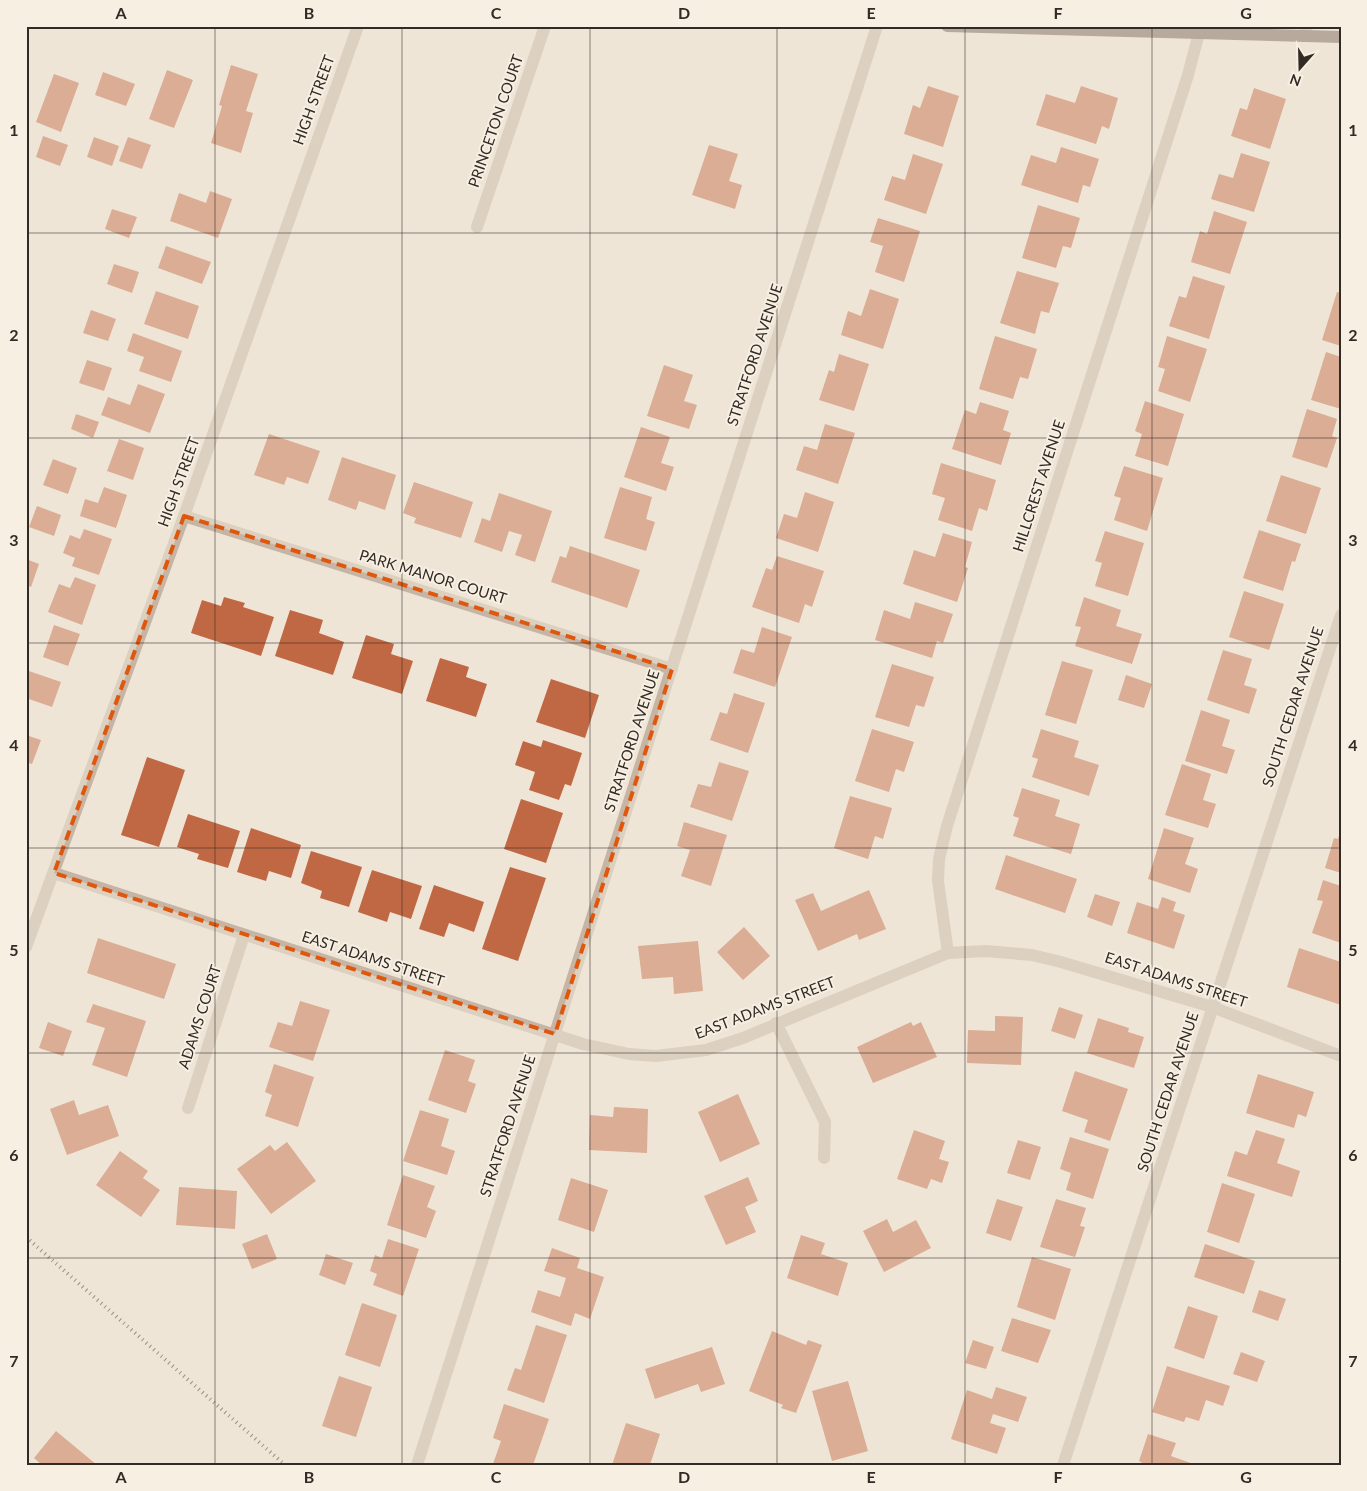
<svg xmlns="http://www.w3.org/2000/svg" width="1367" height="1491" font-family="Lato,sans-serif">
<rect width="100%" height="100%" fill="#efe5d7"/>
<path fill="#c06844" d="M231,65L258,74L246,111L253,113L241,153L211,143L222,106L219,105Z
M167,70L193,80L174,128L149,119Z
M103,72L135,84L126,106L95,95Z
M54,74L79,83L61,132L36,122Z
M928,86L959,96L943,147L904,134L913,105L920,108Z
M1081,86L1118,98L1109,129L1102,126L1096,144L1036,125L1046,94L1075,103Z
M1254,88L1286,99L1270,149L1231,136L1240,108L1247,110Z
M43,136L68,145L60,166L36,157Z
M94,137L119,146L112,166L87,157Z
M128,137L151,145L142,169L119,161Z
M709,145L738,154L729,181L742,185L735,209L692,195Z
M1061,147L1099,159L1090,187L1083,185L1078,203L1021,185L1031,155L1056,163Z
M1241,153L1270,162L1254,212L1211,199L1219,174L1233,178Z
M913,154L943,164L926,214L884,200L892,176L905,180Z
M210,191L232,199L218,238L170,221L179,193L206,203Z
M1038,205L1080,218L1071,248L1063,246L1056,268L1022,258Z
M112,209L137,217L129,238L105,229Z
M1214,211L1247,222L1230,274L1191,262L1200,231L1207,234Z
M878,218L920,231L904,282L875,272L883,246L870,242Z
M166,246L211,262L202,284L158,268Z
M114,264L139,272L132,293L107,284Z
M1017,271L1059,283L1049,313L1041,311L1035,334L1000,323Z
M1193,276L1225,286L1209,339L1169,326L1179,296L1186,298Z
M870,289L899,299L883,349L841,335L848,311L861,316Z
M156,291L199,306L188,339L144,324Z
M1337,292L1341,293V346L1322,340Z
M91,310L116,319L108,341L83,333Z
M133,333L182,351L171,382L139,371L144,357L127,351Z
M995,336L1037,349L1028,379L1020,377L1013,399L979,389Z
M1167,336L1207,349L1190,402L1158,391L1165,369L1158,367Z
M1326,352L1341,357V409L1311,400Z
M839,354L869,364L854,411L819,400L829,370L834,372Z
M87,360L112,368L104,391L79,383Z
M664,365L693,375L684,401L697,405L689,429L647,416Z
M138,384L165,394L150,433L101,415L108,397L130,405Z
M1145,401L1184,414L1168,466L1135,456L1142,434L1135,431Z
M980,402L1009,411L1003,430L1011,433L1001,465L952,449L965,410L976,414Z
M1307,409L1337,419L1332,436L1337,438L1327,468L1292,457Z
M76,414L99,422L93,438L71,429Z
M825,424L855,433L838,484L796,470L804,446L817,450Z
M641,427L670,437L661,463L674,467L666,491L624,477Z
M269,434L320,451L308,484L287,477L284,485L254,475Z
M119,439L144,448L133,480L107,471Z
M342,457L396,475L385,510L359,501L356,510L328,500Z
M53,459L77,468L68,494L43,485Z
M941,463L996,480L987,511L979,508L972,531L938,520L945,498L932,494Z
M1124,466L1163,478L1147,531L1114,520L1121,498L1114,496Z
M1281,475L1321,488L1306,534L1266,521Z
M414,482L473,502L461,538L414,523L416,518L403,513Z
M104,487L127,495L116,528L80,516L85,499L98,503Z
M620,487L652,497L646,519L655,522L646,551L604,538Z
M805,492L834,502L818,552L776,538L784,514L797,518Z
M499,493L552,511L535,562L515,555L522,535L509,531L502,552L474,542L482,518L490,521Z
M37,506L61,515L54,536L29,527Z
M84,529L112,539L99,575L72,566L75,558L63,553L70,535L80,539Z
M1259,530L1301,544L1295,562L1292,561L1283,591L1243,578Z
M1105,531L1144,543L1128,596L1095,586L1102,563L1095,561Z
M943,533L972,542L965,567L968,568L957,602L903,584L914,550L935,557Z
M570,546L640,570L627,608L551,582L560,556L566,558Z
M777,556L824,571L812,607L805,604L799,623L752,607L766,568L772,570Z
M26,559L39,564L31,587L26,585Z
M75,577L96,585L82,625L48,612L59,584L70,588Z
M1244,591L1284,604L1269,650L1229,637Z
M224,597L245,603L243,607L274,617L261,656L191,633L202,600L221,606Z
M1084,597L1121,610L1116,626L1142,634L1132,664L1075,646L1081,627L1075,626Z
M915,602L953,614L943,643L937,641L932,658L875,640L884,610L910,619Z
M290,610L323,620L319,633L344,642L333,675L275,656Z
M54,625L80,634L68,666L43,657Z
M762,627L792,637L775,687L733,673L741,649L754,653Z
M366,635L394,644L391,654L413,661L402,694L352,678Z
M1223,650L1252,659L1244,685L1257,689L1249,714L1207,700Z
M440,658L469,667L466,677L487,684L476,717L426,701Z
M1062,661L1093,670L1076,724L1045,715Z
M892,664L934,677L924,707L916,705L909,727L875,717Z
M26,670L61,682L52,707L26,698Z
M1126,675L1152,684L1144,708L1118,700Z
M551,679L599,695L585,738L536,722Z
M734,693L765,703L748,753L710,740L720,712L727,714Z
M1201,710L1230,720L1222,746L1235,750L1227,774L1185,761Z
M872,729L914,742L904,772L896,769L889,792L855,781Z
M1041,729L1079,741L1074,757L1099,765L1089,796L1032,777L1038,759L1032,757Z
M26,735L41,740L32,764L26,762Z
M543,740L582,753L571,786L565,784L559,800L529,790L535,772L515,765L523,741L541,747Z
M147,757L185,770L159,847L121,835Z
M719,762L749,771L732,821L690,807L698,784L711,787Z
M1182,764L1211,774L1203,800L1216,804L1208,828L1165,815Z
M1022,788L1060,800L1055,816L1080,824L1071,854L1013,836L1019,818L1013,816Z
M850,796L892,808L883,839L875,836L868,859L834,848Z
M521,799L563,813L546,863L504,849Z
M188,814L240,831L228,868L197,859L199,854L177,847Z
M684,822L727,835L711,886L681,876L690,850L677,846Z
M251,828L301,845L291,878L269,871L266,881L237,872Z
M1164,828L1194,838L1185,864L1198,869L1190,893L1148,879Z
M1340,832H1341V873L1325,868L1334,838L1338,839Z
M311,851L362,867L349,907L320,898L322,891L301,883Z
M1006,855L1077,879L1065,913L995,889Z
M510,867L546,878L518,961L482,949Z
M372,870L422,886L411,919L390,912L387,922L358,912Z
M1323,880L1341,886V943L1312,933L1323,901L1317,900Z
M434,885L484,902L474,932L449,923L444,937L419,929Z
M869,890L886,929L859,940L857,934L818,951L795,900L813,893L821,911Z
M1095,894L1120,902L1112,926L1087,917Z
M1162,897L1176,902L1173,911L1185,915L1174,949L1127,933L1137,902L1158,909Z
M744,927L770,956L743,980L717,952Z
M98,938L176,964L164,999L87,973Z
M698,941L703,991L674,994L673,977L642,979L638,946Z
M1299,948L1341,962V1005L1287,987Z
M300,1001L330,1010L313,1061L269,1047L278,1022L292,1026Z
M93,1004L146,1021L127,1077L92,1065L105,1028L86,1022Z
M1059,1007L1083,1015L1075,1039L1051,1031Z
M995,1016L1023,1017L1021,1065L967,1063L968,1030L995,1031Z
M1098,1018L1129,1028L1128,1032L1144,1037L1134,1068L1087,1053Z
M48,1022L72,1031L63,1056L39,1048Z
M911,1022L913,1026L921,1022L937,1057L873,1083L857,1047Z
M445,1050L475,1060L468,1081L476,1084L466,1113L428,1100Z
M274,1064L314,1077L298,1127L265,1116L272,1095L265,1092Z
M1075,1071L1128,1089L1110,1141L1084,1132L1088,1120L1062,1111Z
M1258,1074L1314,1092L1306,1117L1298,1114L1294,1128L1246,1113Z
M738,1094L760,1144L720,1162L698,1112Z
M74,1100L79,1115L108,1105L119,1136L67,1155L50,1109Z
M614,1107L648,1109L647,1153L589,1150L590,1115L613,1117Z
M420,1110L449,1119L441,1146L455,1151L447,1175L403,1161Z
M914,1130L945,1141L939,1159L949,1162L942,1183L931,1179L927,1189L897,1179Z
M1256,1130L1285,1139L1277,1163L1300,1171L1292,1197L1227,1176L1235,1151L1247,1155Z
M1070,1137L1109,1149L1093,1199L1066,1190L1071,1173L1060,1169Z
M1018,1140L1041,1147L1030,1180L1007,1173Z
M287,1142L316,1181L271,1214L237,1169L270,1145L275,1151Z
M120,1151L148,1171L143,1178L160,1190L141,1217L96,1185Z
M403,1175L435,1186L427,1207L436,1211L426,1238L387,1225Z
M748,1177L758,1201L745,1207L756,1232L726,1245L704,1196Z
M571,1178L608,1190L594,1232L558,1220Z
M1222,1183L1255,1194L1239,1243L1207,1232Z
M179,1187L237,1191L235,1229L176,1225Z
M997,1199L1023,1207L1011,1241L986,1233Z
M1056,1199L1086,1208L1080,1226L1085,1227L1075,1257L1040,1247Z
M887,1219L893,1232L916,1220L931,1248L884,1272L863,1231Z
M267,1234L277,1259L252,1269L242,1244Z
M801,1235L825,1243L821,1254L848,1263L838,1296L787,1278Z
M388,1239L419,1249L403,1296L373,1285L377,1274L370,1271L375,1255L382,1258Z
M1205,1244L1255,1261L1244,1294L1194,1277Z
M552,1248L580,1258L577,1268L604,1277L590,1319L575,1313L571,1326L531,1312L538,1290L560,1297L566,1278L544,1271Z
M326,1254L353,1263L345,1285L319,1275Z
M1032,1257L1071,1269L1055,1320L1017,1307Z
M1259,1290L1286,1299L1278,1321L1252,1312Z
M362,1303L397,1315L380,1367L345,1355Z
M1188,1306L1218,1316L1204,1359L1174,1348Z
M1012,1318L1051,1330L1038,1363L1001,1351Z
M536,1325L567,1335L544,1403L507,1390L515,1368L521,1370Z
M772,1331L806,1345L808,1340L822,1345L796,1413L781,1408L783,1405L749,1391Z
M973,1340L994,1347L986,1369L965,1363Z
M712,1347L725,1384L701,1392L698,1384L655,1399L645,1369Z
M1241,1352L1265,1361L1257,1382L1233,1374Z
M1167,1366L1230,1386L1223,1406L1206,1400L1199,1421L1186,1417L1184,1422L1152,1412Z
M339,1376L372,1387L356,1437L322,1426Z
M848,1381L868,1451L832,1461L812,1391Z
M996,1387L1027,1397L1018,1422L993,1414L990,1423L1006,1428L997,1454L951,1439L967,1390L992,1399Z
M504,1404L549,1419L533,1465L493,1464L501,1441L493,1438Z
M626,1423L660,1434L650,1465H612Z
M56,1431L97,1465H42L34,1458Z
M1148,1434L1176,1443L1171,1456L1196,1465H1146L1139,1461Z"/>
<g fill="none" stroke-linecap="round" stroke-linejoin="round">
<path stroke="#c6b5a4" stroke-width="12" d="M1304,36L1307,26
M477,227L545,26
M184,516L672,669
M54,873L583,1044L629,1054L656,1056L706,1050L743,1038L948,953L986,951L1032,955L1061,962L1212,1007L1341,1056
M26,947L184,516L358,26
M948,953L938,881L939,859L947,826L1188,75L1199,33
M776,1023L825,1122L824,1158
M188,1108L244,935
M417,1465L877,26
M1063,1465L1341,615"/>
<path stroke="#746257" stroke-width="12" d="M947,26L1341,37"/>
<path stroke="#322a25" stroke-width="4" stroke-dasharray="1 4" stroke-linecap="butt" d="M26,1237L285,1465"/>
</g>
<path d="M0 0H1367V1491H0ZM184,516L672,669L555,1034L54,873Z" fill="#efe5d7" fill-opacity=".55" fill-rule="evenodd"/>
<path fill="none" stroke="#df570d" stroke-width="4" stroke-dasharray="10 6" stroke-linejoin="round" d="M184,516L672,669L555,1034L54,873Z"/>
<path fill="none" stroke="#322a25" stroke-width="1" stroke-opacity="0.55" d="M215,26V1465M402,26V1465M590,26V1465M777,26V1465M965,26V1465M1152,26V1465M26,233H1341M26,438H1341M26,643H1341M26,848H1341M26,1053H1341M26,1258H1341"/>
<g text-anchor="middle" stroke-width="4" stroke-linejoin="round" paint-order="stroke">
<g font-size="15" fill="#322a25" stroke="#f8efe3">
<text transform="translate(314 100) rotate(-70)" y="5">HIGH STREET</text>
<text transform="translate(496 121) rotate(-71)" y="5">PRINCETON COURT</text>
<text transform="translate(755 355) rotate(-72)" y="5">STRATFORD AVENUE</text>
<text transform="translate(179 482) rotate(-70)" y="5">HIGH STREET</text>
<text transform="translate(1039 486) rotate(-72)" y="5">HILLCREST AVENUE</text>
<text transform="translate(433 577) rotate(17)" y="5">PARK MANOR COURT</text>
<text transform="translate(1293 707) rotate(-72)" y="5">SOUTH CEDAR AVENUE</text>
<text transform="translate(632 741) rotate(-72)" y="5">STRATFORD AVENUE</text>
<text transform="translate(373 959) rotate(18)" y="5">EAST ADAMS STREET</text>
<text transform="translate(1176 980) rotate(18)" y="5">EAST ADAMS STREET</text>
<text transform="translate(765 1008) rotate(-21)" y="5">EAST ADAMS STREET</text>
<text transform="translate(200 1017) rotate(-72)" y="5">ADAMS COURT</text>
<text transform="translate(1168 1092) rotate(-72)" y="5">SOUTH CEDAR AVENUE</text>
<text transform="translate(508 1126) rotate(-72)" y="5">STRATFORD AVENUE</text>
</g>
</g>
<rect width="1367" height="1491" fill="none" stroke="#f8efe3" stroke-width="55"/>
<g transform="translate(1300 68) rotate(200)" stroke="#f8efe3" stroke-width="4" paint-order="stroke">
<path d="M0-4L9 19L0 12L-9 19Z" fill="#322a25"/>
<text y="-8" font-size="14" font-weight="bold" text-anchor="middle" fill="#322a25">N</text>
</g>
<rect x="28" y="28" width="1312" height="1436" fill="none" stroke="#322a25" stroke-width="2"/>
<g font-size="16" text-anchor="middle" font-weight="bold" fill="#322a25">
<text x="121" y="19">A</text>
<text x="309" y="19">B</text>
<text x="496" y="19">C</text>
<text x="684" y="19">D</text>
<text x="871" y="19">E</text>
<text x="1058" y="19">F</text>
<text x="1246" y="19">G</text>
<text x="14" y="136">1</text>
<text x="1353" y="136">1</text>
<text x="14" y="341">2</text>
<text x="1353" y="341">2</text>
<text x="14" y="546">3</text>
<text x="1353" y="546">3</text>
<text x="14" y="751">4</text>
<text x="1353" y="751">4</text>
<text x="14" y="956">5</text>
<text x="1353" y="956">5</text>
<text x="14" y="1161">6</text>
<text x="1353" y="1161">6</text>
<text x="14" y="1367">7</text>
<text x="1353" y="1367">7</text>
<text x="121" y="1483">A</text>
<text x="309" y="1483">B</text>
<text x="496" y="1483">C</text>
<text x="684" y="1483">D</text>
<text x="871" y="1483">E</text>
<text x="1058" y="1483">F</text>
<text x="1246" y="1483">G</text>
</g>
</svg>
